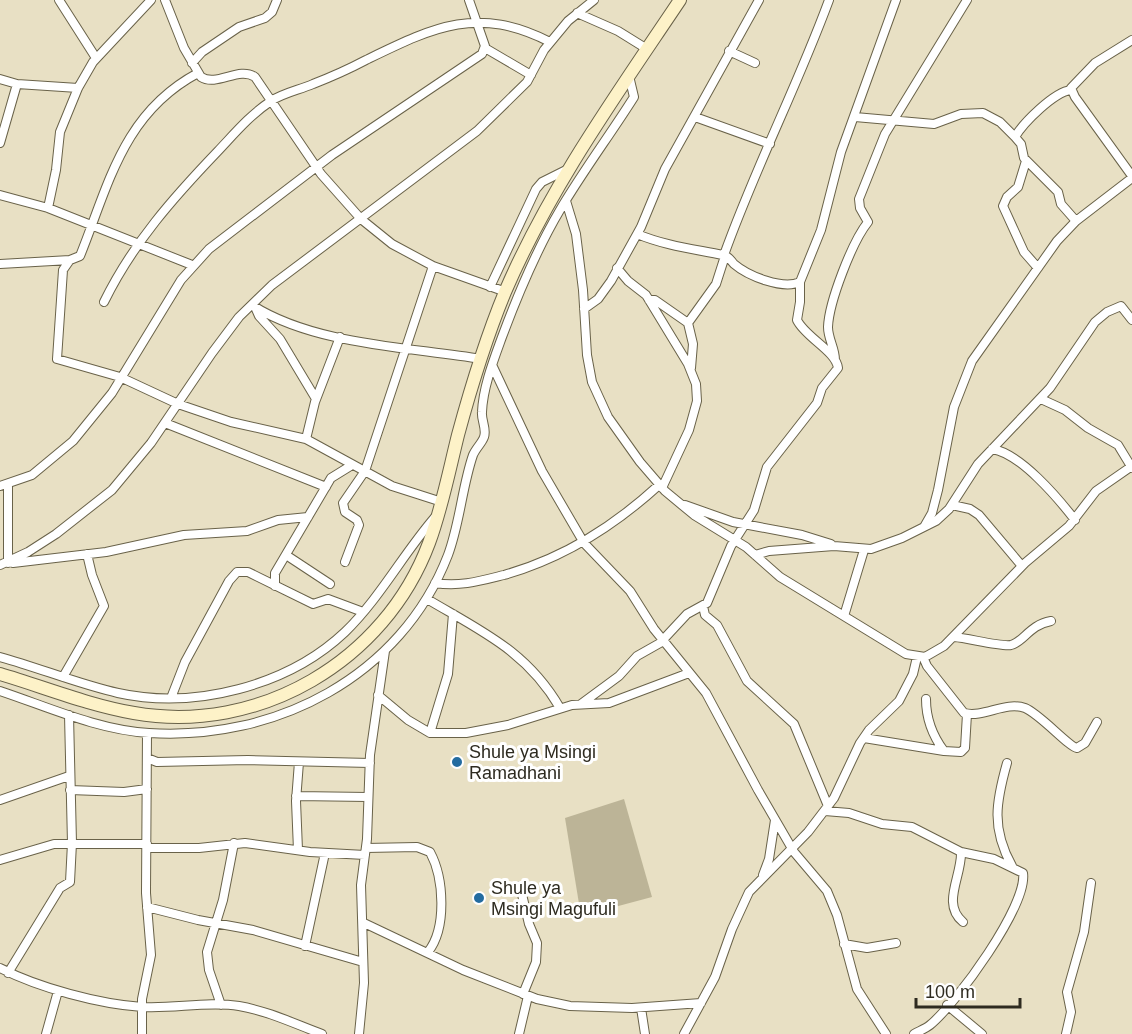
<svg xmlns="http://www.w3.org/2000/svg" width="1132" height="1034" font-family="Helvetica,sans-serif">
<rect width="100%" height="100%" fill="#e8e0c4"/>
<path fill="#bcb497" d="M624,799L652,897L581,916L565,818Z"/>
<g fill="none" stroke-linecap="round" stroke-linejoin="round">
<g stroke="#696249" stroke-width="10">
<path id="minor" d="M59,0L96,58
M165,0L184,48L201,77C217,87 239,66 255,77L321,174L361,219L392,244L433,266L506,292
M577,13L618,31L647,49
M1132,40L1095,63L1071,88L1075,97L1132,176
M485,48L531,75
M729,51L755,63
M192,63L202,52L239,27L265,18L272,12L277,0
M198,73C123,113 109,184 80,256L70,260L63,270L57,359L120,377L178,404L231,422L306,439L392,486L442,502
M0,79L17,84
M1071,90C1054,92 1023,123 1015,137L1021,144L1024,158L1058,192L1061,204L1076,221
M695,117L770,144
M855,117L934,124L961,114L983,113L1000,122L1015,137
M0,143L17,84L78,88
M1026,161L1018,187L1007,197L1003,206L1024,252L1038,268
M0,195L48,208L192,265
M566,201L576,234L583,290L587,355L592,382L608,417L640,462L665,491L694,515L746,547L780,577L906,654L925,657L944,646L1025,563L1069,526L1096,491L1132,466
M48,208L56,170L60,132L78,88L93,62L151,0
M637,234C666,246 694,249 723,255C729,256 731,261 734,264C748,276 783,290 800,282L821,230L841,152L896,0
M724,255C755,168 797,87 829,0
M0,264L70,260
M617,268L628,281L646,295L688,364L696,384L697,401L689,430L662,488
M490,287L536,189L542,182L568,169
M649,300H655L688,323L693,344L691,368
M104,302C133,243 173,198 218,151C235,133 250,115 271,101C283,93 299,90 313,84C331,77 349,69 366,60C434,27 477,5 550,42
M252,305C314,345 410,347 481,359
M255,307L259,316L280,339L316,399
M584,309L598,299L611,281L641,227L665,169L759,0
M688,323L716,284L725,256
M835,360C835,348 828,339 828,327C829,302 852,242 868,222L860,208L859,199L885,134L967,0
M493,367L542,471L584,543L630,591L654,629L706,693L758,790L794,852L827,891L837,915L857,989L886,1034
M1041,399L1065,410L1088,428L1118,445L1132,468
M165,423L326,487
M306,439L315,402L340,337
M992,449C1020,453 1058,498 1075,520
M0,486L32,475L73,441L112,393L181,280L209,249L332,155L482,54L485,46L469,0
M685,505L733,522L802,535L831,544
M952,505L970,509L979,515L1022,566
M924,527L936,521L949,509L978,464L1050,388L1095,322L1107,312L1121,306L1132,320
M286,555L330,584
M755,555L769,551L834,546L871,549L902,538L924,527L932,513L938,490L954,407L972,361L1057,241L1076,221L1132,178
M345,562L359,525L357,520L345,512L343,503L365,471L433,266
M8,563V485
M13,563L106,552L184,535L247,531L278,520L308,517
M0,565L28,552L56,534L112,490L151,443L212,353L239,317L272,285L477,131L527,82L544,50L568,21L594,0
M435,583C460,587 480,581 504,575C564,558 613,527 659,485
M275,586V573L331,478L352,465
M427,599C481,631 527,651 560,708
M703,606L705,615L717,625L747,681L794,724L828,806
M844,616L864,550
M954,637C968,638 1001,647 1011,645C1024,642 1029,625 1051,621
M0,657C40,668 78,684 118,693C194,710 288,686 345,632C380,598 403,554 435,517
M923,657L927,666L964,713C984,718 1005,701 1025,708C1040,714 1069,747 1077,748L1085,743L1097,722
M63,677L104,606L92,575L87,554
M0,691C48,707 98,730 149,733C275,741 401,677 448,555C460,523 462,487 473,455C476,448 482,443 484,437C487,429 481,420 482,412C483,387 494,359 502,337C518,294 537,249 560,210C583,171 610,135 634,97L629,76
M378,695L408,720L430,733H466L508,725L572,705L609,703L689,673
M171,698L185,662L229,581L237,572H248L313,604L328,599L363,612
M926,699C926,718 932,735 944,751L961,752L965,748L967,714
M581,704L619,676L637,656L660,643L687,614L707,603L731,546L754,510L767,467L817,403L822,388L838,368C836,351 805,337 797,320L800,302V282
M430,733L448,674L453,614
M864,738L944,751
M147,758L157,762L248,760L370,763
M1007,763C996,802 991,828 1012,866
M70,790L124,792L147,789
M296,796L368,797
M0,800L69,776
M825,811L849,813L882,824L912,827L961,852L994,859L1023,873C1028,905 956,1004 930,1025C925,1029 919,1031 914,1034
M147,848H199L245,843L310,852L365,855
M366,848L417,847L430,852C444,878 447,928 428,952
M298,850L296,801L299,762
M961,852C962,876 941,904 963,922
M0,860L54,844H147
M763,875L769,859L775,820
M520,886L529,924L537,943L536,962L523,994
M147,907L198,920L253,930L363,962
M364,923L463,970L537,999L570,1006L632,1008L701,1003
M844,944L867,948L896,943
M305,946L325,853
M0,968C39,988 99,1004 142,1007C174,1009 207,1001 239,1006C268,1011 295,1024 322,1034
M8,973L60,888L70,882L72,843L69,715
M221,1005L209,970L207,952L223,900L234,843
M947,1005L982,1034
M641,1008L645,1034
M46,1034L58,991
M142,1034V999L151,955L146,893L147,733
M359,1034L364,983L361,885L367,839L370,755L385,651
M519,1034L528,996
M684,1034L715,977L732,929L749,892L808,832L834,798L860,743L869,730L899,701L913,674L917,657
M1066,1034L1071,1012L1067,992L1084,932L1091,883"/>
</g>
<g stroke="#696249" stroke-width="14">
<path id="secondary" d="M0,674C44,687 88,705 134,713C259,735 385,661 429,543C442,508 449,471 458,435C471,387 486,338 505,292C550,187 617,94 680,0"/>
</g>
<use href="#minor" stroke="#fff" stroke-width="8"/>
<use href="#secondary" stroke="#fdf2c8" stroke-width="12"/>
</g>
<g fill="#246ca0" stroke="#fff" stroke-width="2">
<circle cx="457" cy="762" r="6"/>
<circle cx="479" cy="898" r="6"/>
</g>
<g text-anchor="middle" stroke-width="6" stroke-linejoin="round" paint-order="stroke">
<g font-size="18" fill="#2e2b20" stroke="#fff" text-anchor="start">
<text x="469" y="758">Shule ya Msingi<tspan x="469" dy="21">Ramadhani</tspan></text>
<text x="491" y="894">Shule ya<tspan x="491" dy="21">Msingi Magufuli</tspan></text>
</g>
</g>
<path d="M916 998v9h104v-9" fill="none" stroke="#2e2b20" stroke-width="3"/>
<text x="925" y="998" font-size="18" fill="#2e2b20" stroke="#ffffff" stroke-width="4.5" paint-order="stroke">100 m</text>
</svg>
